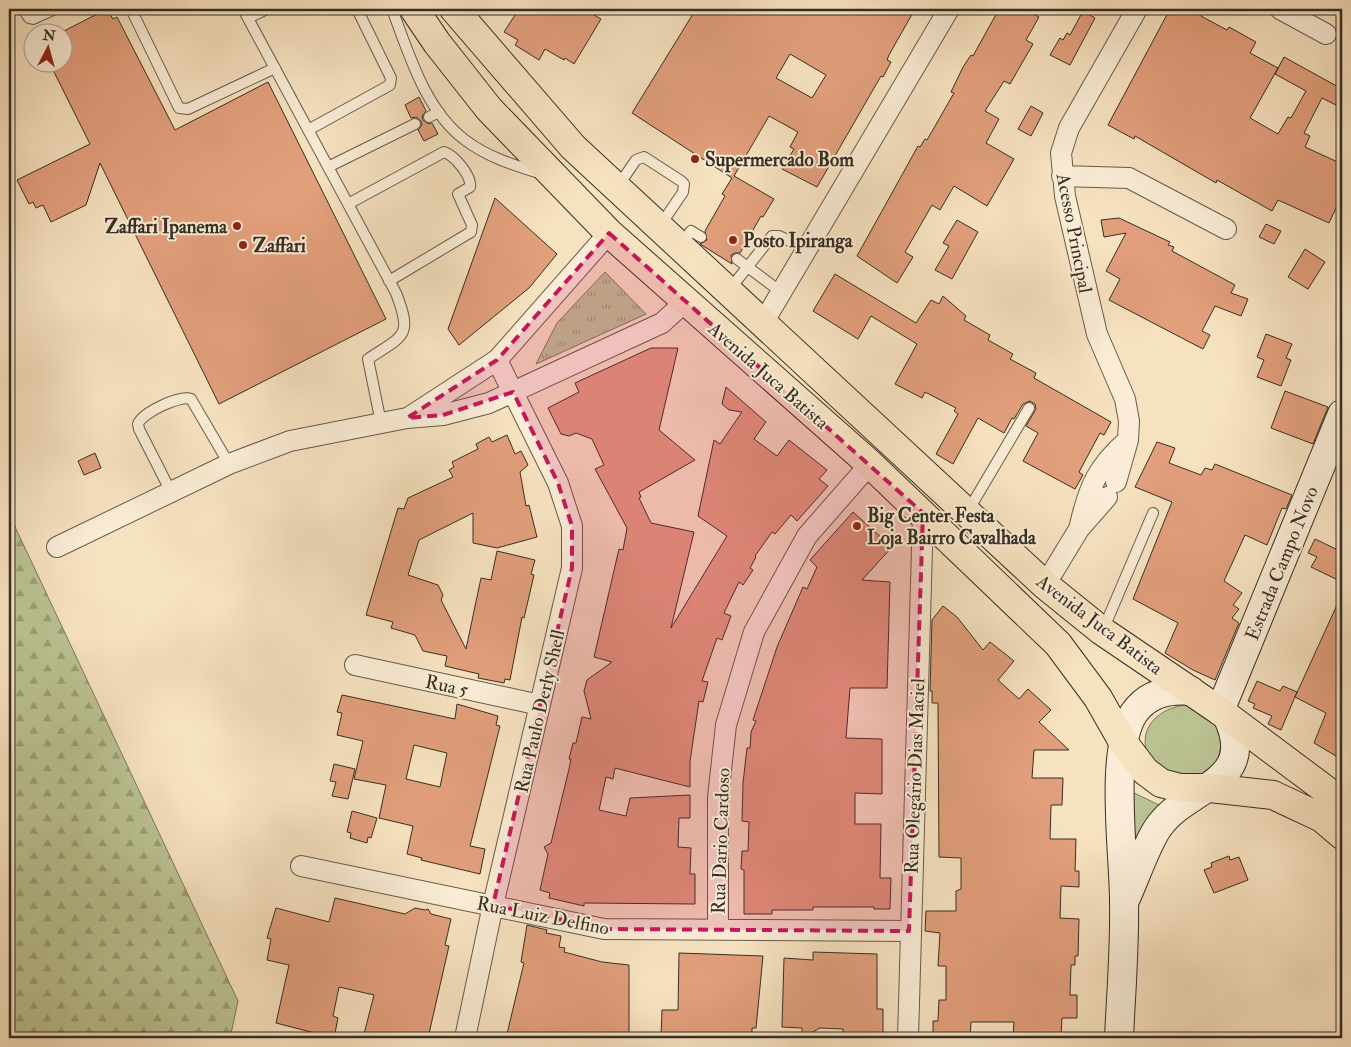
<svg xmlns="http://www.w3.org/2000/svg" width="1351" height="1047" font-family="'IM FELL Double Pica',serif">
<defs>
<pattern id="forest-firs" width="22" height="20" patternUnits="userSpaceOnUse" patternTransform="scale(1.25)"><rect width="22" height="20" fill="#bcc393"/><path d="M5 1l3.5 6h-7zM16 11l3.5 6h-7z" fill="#9a9f78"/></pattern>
<pattern id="park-tufts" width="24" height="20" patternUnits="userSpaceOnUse" patternTransform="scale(1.25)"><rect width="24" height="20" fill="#bcc393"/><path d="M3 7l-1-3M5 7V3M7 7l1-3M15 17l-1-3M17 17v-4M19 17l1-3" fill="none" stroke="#9a9f78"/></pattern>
</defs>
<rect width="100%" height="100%" fill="#f7e2c0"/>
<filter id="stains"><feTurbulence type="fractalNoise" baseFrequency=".004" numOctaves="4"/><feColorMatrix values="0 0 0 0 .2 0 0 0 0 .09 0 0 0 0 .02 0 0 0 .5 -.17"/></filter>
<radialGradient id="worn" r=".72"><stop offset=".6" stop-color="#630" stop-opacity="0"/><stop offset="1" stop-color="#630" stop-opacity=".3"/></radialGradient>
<path fill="#bcc393" stroke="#79785c" d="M1187,705C1196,711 1207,716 1214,723C1225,733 1222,756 1213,767C1208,773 1199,775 1192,778L1159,770C1155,764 1148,756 1146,749C1140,723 1165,706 1187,705Z
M1128,790L1159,805L1133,849Z"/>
<path fill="url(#forest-firs)" stroke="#79785c" d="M9,514L238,1001L230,1038H9Z"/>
<path fill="url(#park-tufts)" stroke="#79785c" d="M605,272L646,314L536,364L557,323Z"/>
<path fill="#e29f7c" stroke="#362e24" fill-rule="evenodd" d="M107,9L113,19L117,17L175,130L268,82L386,319L219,404L100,163L86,205L51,222L43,205L36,208L33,202L29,204L17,180L90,144L49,62H62V32Z
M519,9H584L601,19L574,64L565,58L564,60L545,49L539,60L515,45L518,40L504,32Z
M696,9H915L889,55L887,60L891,62L883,77L881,76L817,187L782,169L794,149L790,147L798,132L769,116L734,176L774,199L763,217L761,216L740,253H735L731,255L732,264L700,244L707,240L705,231L725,196L722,194L732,178L632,113ZM790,54L826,75L812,98L776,78Z
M999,9H1024L1039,17L1026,40L1033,44L1010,84L1004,81L985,111L999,119L986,143L1014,159L987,206L954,186L940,210L932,205L905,252L913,257L897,283L857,256L918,146L920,147L925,139L927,140L954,93L951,92L963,67L971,55L973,56Z
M1170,9H1205L1201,16L1227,30L1229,27L1256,42L1250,53L1278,68L1250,118L1278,134L1288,117L1291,118L1306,91L1275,74L1284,57L1342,89V108L1322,98L1304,133L1310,136L1305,147L1342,164V195L1329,223L1278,200L1272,211L1217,180L1216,183L1135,136L1134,139L1108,125Z
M1083,11L1095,18L1070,65L1050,55L1060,38L1063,40L1067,33L1070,35Z
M419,97L426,111L422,116L423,120L428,124L432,123L438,134L424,141L418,130L422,125L421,121L416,117L411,118L405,105Z
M1031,106L1043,113L1031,136L1018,129Z
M495,198L557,254L529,288L459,345L448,329Z
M1119,218L1170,242L1168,245L1174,247L1172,251L1235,285L1231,293L1248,299L1241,316L1215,306L1202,331L1210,335L1203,349L1109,300L1120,279L1106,271L1126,233L1104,237L1101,220Z
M957,220L978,232L952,279L935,270L949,246L943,243Z
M1266,224L1281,231L1274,244L1259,237Z
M1305,249L1325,262L1308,289L1288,277Z
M835,274L916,323L931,300L939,304L943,296L966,316L964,320L990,335L988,340L1013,354L1010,359L1036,373L1034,378L1111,422L1104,435L1100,433L1079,472L1083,475L1075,489L1023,461L1038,433L1026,426L1036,409L1035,404L1030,401L1023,404L1014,419L1012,418L1004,433L978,418L953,464L936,454L958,414L954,411L956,408L925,392L922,398L895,384L917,344L871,316L858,339L813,311Z
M1266,334L1292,344L1286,358L1291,360L1281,386L1257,377L1264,360L1257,357Z
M651,348H678L659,430L695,460L639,492L641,497L639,498L651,523L694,532L671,628L727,536L698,516L714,440L720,444L742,412L729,410L722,404L726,387L766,422L754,439L777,456L789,440L827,470L819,479L828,486L797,521L791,515L775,534L772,532L755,556L756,557L750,568L753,570L743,585L739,582L724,613L731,616L722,640L717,638L702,681L708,682L703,702L699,701L690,761V787L615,768L613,779L606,777L599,810L626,816L630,798L690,795V818H679L678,847L691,848L690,874H695V904L584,903V906L549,898L550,893L540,890L548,854L544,847L551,843L569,769L571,759H569L573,743H576L582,717L591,719L584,691L587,680L612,662L594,657L619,549L623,550L627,528L595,469L604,465L592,439L576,433L569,436L561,434L548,408L579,392L575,383Z
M1285,391L1328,407L1313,444L1271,428Z
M507,435L515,454L521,451L528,465L520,472L526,506L529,505L537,537L497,548L473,543V513L419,540L408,575L438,585L443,595L441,600L466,649L481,578L491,580L497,551L535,560L531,574L534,575L524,618L522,617L510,680L505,679L504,683L478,678L479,674L445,666L447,656L423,651L415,635L391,628L393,622L366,615L398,508L404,509L408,498L453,477L449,470L454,467L452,462L478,449L476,444L489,437L492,442Z
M1157,442L1175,448L1169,463L1201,475L1205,468L1212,470L1215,464L1292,495L1286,509L1282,508L1267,545L1245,535L1224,581L1242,593L1233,605L1239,609L1232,618L1239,623L1215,680L1193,670L1165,653L1178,623L1133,599L1172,502L1135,487Z
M95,453L101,468L84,475L78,461Z
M853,512L892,547L862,580L890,582L887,688H850L846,738L882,739V794L855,793V824H881L880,878H891L890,909H874V907H813V910H772V914H744V870L741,869L742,851H748L749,822L742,821L743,783L747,748H750L751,732L756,721L753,720L777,647L803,587L807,589L817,567L810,560Z
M1315,539L1342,552V582L1311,567L1317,557L1308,553Z
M1342,594V741L1336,756L1314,743L1326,713L1295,697Z
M943,606L957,617L983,650L990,642L1014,661L998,680L1019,699L1028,689L1051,710L1039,722L1069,750H1034L1032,778H1063L1062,805H1051L1050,839H1076L1075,871H1079V887L1061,886L1060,918L1079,919L1078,956H1075V965H1071L1070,995H1077V1018H1062L1061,1038H1013L1014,1022H971L970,1038H933V1021H938L939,1000H946V966H938L940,933L925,931L926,911H956V891L961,889V858L939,857L938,703H932V691H930L932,620Z
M1257,681L1280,691L1283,686L1297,692L1281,730L1268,724L1272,716L1253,708L1255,704L1248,701Z
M342,695L455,719L457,704L498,716L496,725L500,726L470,846L485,849L480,874L421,860L422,858L407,854L413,826L379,818L386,785L354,779L363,741L337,735L342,713L337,712ZM414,745L447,753L440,787L406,779Z
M334,764L355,769L348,799L332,796L336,782L330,781Z
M352,811L377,818L371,838L368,837L367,843L350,838L351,833L347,832Z
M1229,856L1230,860L1239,857L1248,880L1214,893L1204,870L1212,867L1211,863Z
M335,898L405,914L415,908L425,910L428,909L431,914L451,919L445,945L449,946L428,1038H363L374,995L339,987L333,1016L338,1018L334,1038L276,1023L289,965L267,960L271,939L267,938L276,908L329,922Z
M527,925L547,930L546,933L561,936L559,947L565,948L564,952L602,962L629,965V1038H561L533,1032L531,1038H506L524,963L521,962Z
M813,952L877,954V1009H883V1038H843V1029L820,1028L802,1038V1028L782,1027L784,958L813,960Z
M679,953L763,956L756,1028H752V1038H661L662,1010H678Z"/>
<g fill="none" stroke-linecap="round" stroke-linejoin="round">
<g stroke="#665b4b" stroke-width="12">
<path id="lane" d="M23,9L29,18L33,19L55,9
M131,9L179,108L188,109L275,68
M243,9L396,293C413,337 404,335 368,359L381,423
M392,9C409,54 425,110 465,140C487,157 516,166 542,174
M248,18L267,9
M429,117L439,112
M308,130L390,85L391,78L357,9
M328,167L415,124
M618,186L636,160L644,157L681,181L684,184L683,192L660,226
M348,204L444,152C454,155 472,176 470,187L458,194L472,225L471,232L389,281
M680,245L691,231L701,237
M737,259L781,292
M730,289L772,236H779L807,249
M171,492L139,429L138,424C143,412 180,395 191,399L229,464
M968,511L1029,408
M1103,630L1153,513"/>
</g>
<g stroke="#665b4b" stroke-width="22">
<path id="street" d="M1280,9L1326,34
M1062,176L1129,178L1226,229
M763,323L949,9
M411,416L497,360L609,233
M1116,482L1128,440L1129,421L1125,399L1097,334L1065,196L1061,153L1069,128L1137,9
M1080,525C1089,486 1098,466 1128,440
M57,547L229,464L290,441L407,418L443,415L489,403L662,323L686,301
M1045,585L1079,529L1107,497
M355,665L540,705
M301,866L604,929L909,931
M718,929V797L726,725L754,632L807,536L870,464
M465,1038L493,905L572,568V526L558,483L497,360
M908,1038L923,513"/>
</g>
<g stroke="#362e24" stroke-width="30">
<path id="secondary" d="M1220,711L1342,414
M1126,898C1135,879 1148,840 1160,825C1190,785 1259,783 1227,716
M1119,1038C1121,993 1125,947 1124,901C1124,855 1109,751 1134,713C1148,693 1169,689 1191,691"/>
</g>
<g stroke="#362e24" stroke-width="30">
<path id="primary" d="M414,9L437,43L489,109L609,233L870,464L1058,644L1098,698L1123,742L1145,771L1161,783L1180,788H1210L1273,795L1322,818L1342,835
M454,9L573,147L1045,585L1102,631L1220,711L1342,802"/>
</g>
<use href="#lane" stroke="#faecd6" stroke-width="10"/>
<use href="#street" stroke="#faecd6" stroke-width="20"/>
<use href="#secondary" stroke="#faecd6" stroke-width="28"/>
<use href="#primary" stroke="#f7e2c0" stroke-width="28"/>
</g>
<path fill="#c2185b" fill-opacity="0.2" stroke="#c2185b" stroke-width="4" stroke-dasharray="10 6" stroke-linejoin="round" d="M609,233L923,513L909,931L604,929L493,905L572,568V526L558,483L513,392L443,415L407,418L497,360Z"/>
<g fill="#8f2418" stroke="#faecd6" stroke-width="2">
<circle cx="695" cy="159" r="5"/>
<circle cx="237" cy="226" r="5"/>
<circle cx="733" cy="240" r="5"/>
<circle cx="243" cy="245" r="5"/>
<circle cx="857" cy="526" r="5"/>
</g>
<g text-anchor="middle" stroke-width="4" stroke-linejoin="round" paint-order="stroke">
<g font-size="19" font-weight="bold" fill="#362e24" stroke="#faecd6" text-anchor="start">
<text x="705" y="166">Supermercado Bom</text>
<text x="227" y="233" text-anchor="end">Zaffari Ipanema</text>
<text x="743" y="247">Posto Ipiranga</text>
<text x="253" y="252">Zaffari</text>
<text x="867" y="522">Big Center Festa<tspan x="867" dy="22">Loja Bairro Cavalhada</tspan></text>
</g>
<g font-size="19" fill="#362e24" stroke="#faecd6">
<text transform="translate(1075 233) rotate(79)" y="7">Acesso Principal</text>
<text transform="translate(769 375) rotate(41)" y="7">Avenida Juca Batista</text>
<text transform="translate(1281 563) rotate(-68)" y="7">Estrada Campo Novo</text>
<text transform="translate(1100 624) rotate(37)" y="7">Avenida Juca Batista</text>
<text transform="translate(447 685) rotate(12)" y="7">Rua 5</text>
<text transform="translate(539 711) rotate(-77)" y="7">Rua Paulo Derly Shell</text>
<text transform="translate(914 776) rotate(-88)" y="7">Rua Olegário Dias Maciel</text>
<text transform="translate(720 841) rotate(-88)" y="7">Rua Dario Cardoso</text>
<text transform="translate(543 915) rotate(11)" y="7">Rua Luiz Delfino</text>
</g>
</g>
<rect width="1351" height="1047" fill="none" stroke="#f7e2c0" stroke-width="30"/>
<rect x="10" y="10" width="1331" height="1027" fill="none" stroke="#362e24" stroke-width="2.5"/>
<rect x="15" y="15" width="1321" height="1017" fill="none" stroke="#362e24"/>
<g transform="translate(48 48) rotate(6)"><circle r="24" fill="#faecd6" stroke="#aca08f"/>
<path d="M0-4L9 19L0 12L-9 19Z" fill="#8f2418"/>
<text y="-8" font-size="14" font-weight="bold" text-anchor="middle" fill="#362e24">N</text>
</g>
<rect width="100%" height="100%" filter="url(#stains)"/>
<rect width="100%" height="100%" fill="url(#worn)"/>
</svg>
